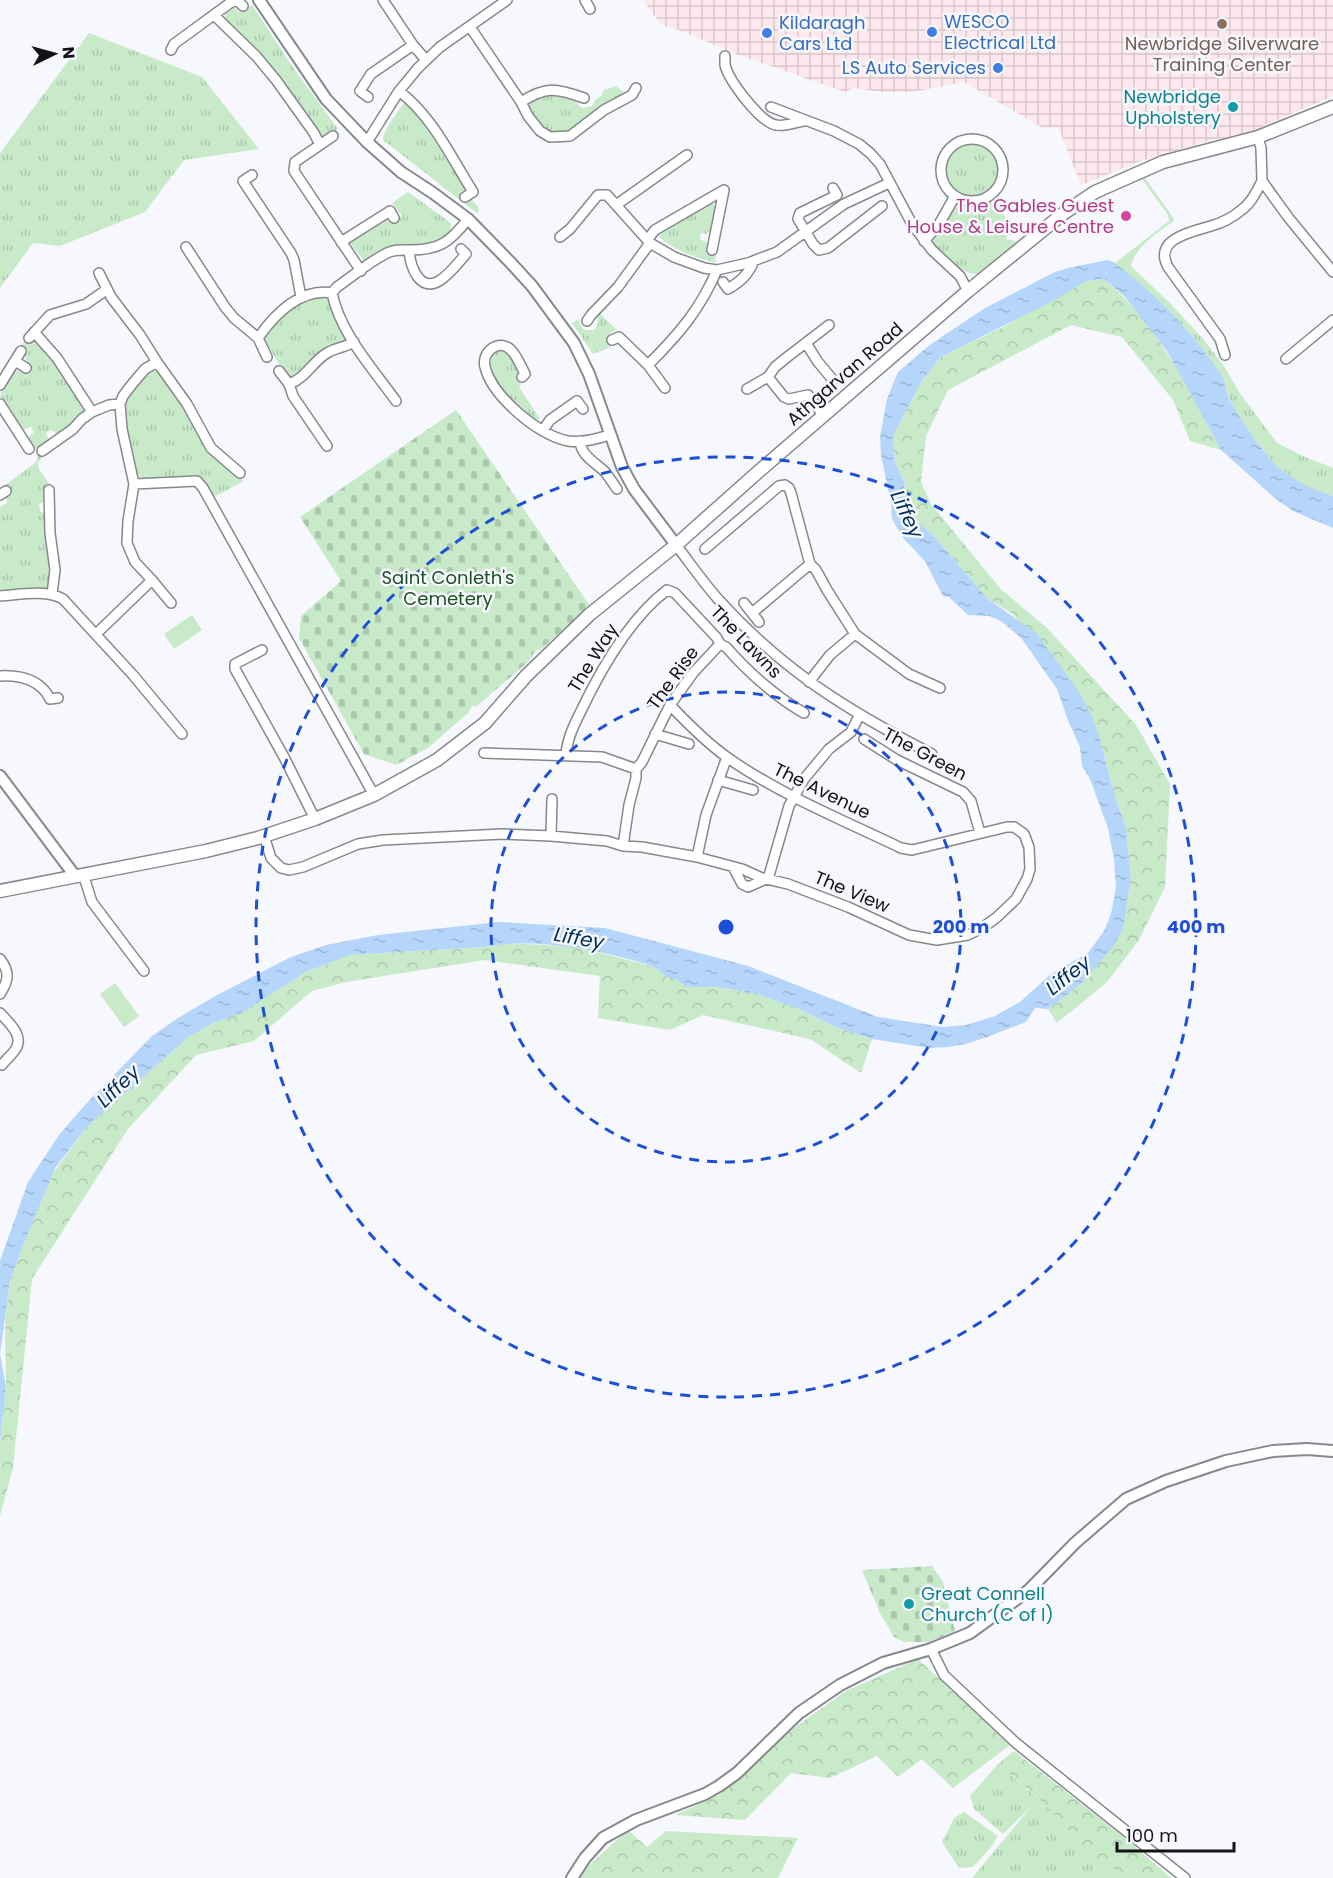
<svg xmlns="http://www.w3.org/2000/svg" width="1333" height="1878" font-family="Poppins,sans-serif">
<defs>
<pattern id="industrial-grid" width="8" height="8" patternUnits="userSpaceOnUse" patternTransform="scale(1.5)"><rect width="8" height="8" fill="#fde8ed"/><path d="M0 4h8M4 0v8" fill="none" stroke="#d8c6ca"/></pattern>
<pattern id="grass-tufts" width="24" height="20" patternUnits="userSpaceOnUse" patternTransform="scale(1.5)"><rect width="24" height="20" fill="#c8eac9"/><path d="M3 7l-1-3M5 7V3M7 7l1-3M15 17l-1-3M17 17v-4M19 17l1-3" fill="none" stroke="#abc8ac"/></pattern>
<pattern id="forest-crowns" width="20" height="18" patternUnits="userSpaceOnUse" patternTransform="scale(1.5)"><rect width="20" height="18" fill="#c8eac9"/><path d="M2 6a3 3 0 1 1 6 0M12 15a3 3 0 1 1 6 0" fill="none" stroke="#abc8ac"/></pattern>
<pattern id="cemetery-stones" width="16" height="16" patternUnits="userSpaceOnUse" patternTransform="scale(1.5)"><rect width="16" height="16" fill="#c8eac9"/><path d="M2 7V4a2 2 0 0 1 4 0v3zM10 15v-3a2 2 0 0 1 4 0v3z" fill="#abc8ac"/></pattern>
<pattern id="water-ripples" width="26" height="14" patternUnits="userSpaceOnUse" patternTransform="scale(1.5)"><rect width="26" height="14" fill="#b5d5fa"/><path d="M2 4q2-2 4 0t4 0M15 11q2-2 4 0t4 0" fill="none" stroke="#9bb6d5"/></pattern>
</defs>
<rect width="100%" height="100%" fill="#f6f8fe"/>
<path fill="url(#industrial-grid)" d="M643,0H1333V96L1245,134L1209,141L1138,162L1081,185L1058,127L1043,128L964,82L912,92H882L854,88L845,92L736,54L679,30L661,25Z"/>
<path fill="url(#grass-tufts)" d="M252,5L292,66L338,129L331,136L323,137L318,134L226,21L225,13L228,10L234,8L240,12Z
M89,33L202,77L259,149L184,160L145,212L60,246L33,243L0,288V153Z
M616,86L626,94C614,101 600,107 589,116C573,128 560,145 540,125C534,119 530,113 529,104C538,92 558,92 571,98C576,100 578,105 582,108L592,106L595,100L601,96L604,90Z
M405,101L420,113L455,167L466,188L461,192L467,202L472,200L479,208L478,214L383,140C382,131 399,111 405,101Z
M945 171a27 27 0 1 1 54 0a27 27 0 1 1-54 0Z
M1144,177L1175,220C1159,232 1135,246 1131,266L1171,304L1204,340L1224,366L1239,392L1277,443L1305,457L1333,468V496L1306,487L1277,467L1255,440L1229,400L1223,377L1201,347L1173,314L1115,263L1169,221L1168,215L1142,179Z
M408,192L451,223V232L437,242L394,247L365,262L349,242L380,221L388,220L391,223L402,216L392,203Z
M989,200L1017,228L1005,239L1019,242L982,274C967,278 936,255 933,240L953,207L957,203L979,205Z
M712,204L716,208L712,230L706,234L701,233L700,240L705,241L708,245L707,254L716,255L715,262C694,258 675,250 658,236L704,207Z
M325,297L328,299L347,340L297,376L292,378C281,369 270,351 265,338C269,328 293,306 302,302C310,298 317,297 325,297Z
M598,312L616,329L607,336L611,347L593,354L572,323L579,319L580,324L584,330H594L598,324L597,314Z
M26,340L29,342L36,340L53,358L85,410L72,426L59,435L51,430L46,433L49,440L42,454L43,456L38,462L39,469L54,491L47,492L46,501L39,504L40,511L46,515L51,553L50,588L0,593V507L7,503L6,496L10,492L5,485L34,464L37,459L38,449L34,448L28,438L34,432L31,427L25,429L21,428L0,396L2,389L14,372L18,371L23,373L29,365L20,348Z
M497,350C510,349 513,359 519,369L516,376L521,384L519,387L540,419L535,420L531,416L523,413C520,406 517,407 512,403C500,394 487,371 489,356Z
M154,371L161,373L193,420L208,452L244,481L218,495L213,496L205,482L198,477L143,478L139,476C132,458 120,417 128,397C133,386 144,376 154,371Z
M998,1764L1131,1878H972L1030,1808L1003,1834L974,1809L970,1796Z
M964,1812L998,1836L991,1847L973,1867L959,1868L942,1842L954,1818Z"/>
<path fill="url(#forest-crowns)" d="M1104,279C1159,326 1188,387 1221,450L1190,441L1173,400L1122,337L1071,325L948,390L926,436L921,482L931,504L1001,589L1047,628L1136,725L1170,784L1165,887L1139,940L1107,982L1057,1023L1048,1009L1082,983L1123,929L1131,878L1126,828L1115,796L1099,736L1013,614L987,598L932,534L916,521L908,508L903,499L905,484L895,462L893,436L923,379L941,357L1001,328L1087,281Z
M504,943L568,946L605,954L654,967L666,976L678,979L685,987H719L756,994L799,1009L833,1026L872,1039L861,1073L810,1039L703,1015L670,1030L598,1018L600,976L485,960L346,982L312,991L254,1041L196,1055L128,1129L32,1279L13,1468L0,1516V1443L6,1387L5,1321L10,1281L26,1238L54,1172L85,1129L187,1038L213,1023L246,1010L307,971L350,955L484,947Z
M918,1659L1010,1745L953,1788L922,1759L898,1777L877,1756L830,1778L791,1773L745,1820L675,1815L719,1795L794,1728L846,1691Z
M1014,1751L1124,1837L1171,1878H1131L1098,1861L1038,1798L998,1764Z
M628,1830L647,1847L666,1831L798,1838L778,1878H580L587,1867Z"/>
<path fill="url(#cemetery-stones)" d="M456,410L590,606L540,650H536L528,662L477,706H472L468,713L428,748L396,765L364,754L299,638L301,616L341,581L300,517Z
M932,1566L943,1582L955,1631L930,1642H904L894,1637L880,1613L862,1570Z"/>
<path fill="#c8eac9" d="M192,615L202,630L174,649L164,634Z
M115,983L139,1016L124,1027L100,994Z"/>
<path fill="url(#water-ripples)" d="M1108,260L1115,263L1142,285L1173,314L1201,347L1223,377L1229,400L1255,440L1277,467L1305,486L1333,496V528L1293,511L1276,499L1221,450L1167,351L1124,296L1104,279L1087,281L1051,302L941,357L923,379L893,436L895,462L905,484L903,499L916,521L932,534L987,598L1037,634L1077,689L1092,716L1099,736L1115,796L1126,828L1131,878L1123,929L1113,947L1082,983L1048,1009L1035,1008L1026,1022L987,1037L966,1044L948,1047L930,1048L872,1039L833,1026L799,1009L756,994L719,987H685C677,978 676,980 666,976C661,973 657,968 651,966C604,950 532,937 484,947L350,955L307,971L242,1013L213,1023L187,1038L85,1129L56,1167L26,1238L10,1281L0,1354L6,1387L0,1443V1261L28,1182L59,1135L84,1106L152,1036L178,1018L217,995L291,957L326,945L378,935L499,922L605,928L748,966L878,1017L943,1027L966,1025L995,1016L1020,1002L1051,974L1088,953L1104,931L1111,914L1116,887L1114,859L1108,828L1090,779L1082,766L1080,747L1069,723L1057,689L1022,639L1001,621L989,616L968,615L949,597L943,596L925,561L903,538L892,519L891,504L881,455L880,437L887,399L898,372L931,344L985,308L1055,272L1072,267Z"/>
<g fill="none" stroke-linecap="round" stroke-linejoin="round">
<g stroke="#86888d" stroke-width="12">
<path id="minor" d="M383,0L413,45L426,60
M585,0L590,9
M214,15L257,57L276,80L314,133L320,145
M470,27L521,102L528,116L540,131L550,137L570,136L604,110L632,95L636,88
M171,50L174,44L230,3L237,0L243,6
M725,56C725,59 725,62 725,65C729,81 760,122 776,125C785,127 795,122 804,121
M399,91C433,117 451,157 473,192L465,197
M368,97L360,91L371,74L413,45
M521,102C546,86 556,88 584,98
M771,107L834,131L859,144L870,153L880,164L912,224L932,250L960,276L968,291
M333,136L295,162L294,171L361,271
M1258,137L1261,148L1262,181L1288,217L1333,272
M941 170a31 31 0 1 1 62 0a31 31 0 1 1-62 0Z
M367,142L399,91L418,68L440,47L507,0
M252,175L243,181L291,253L294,260L301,297
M833,188L837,195L800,213L798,219L813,244L819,250L828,248L882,206
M616,205L687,155
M560,237L570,229L598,195H607L650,243L674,257L704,268L717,270L748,263L777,252L844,204L889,183
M647,240L655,230L724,190L712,250
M924,241L938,226L955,196
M341,242L390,211L394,218
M186,247L225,307L234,318L258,338
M409,250C410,265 419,293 439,281C449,275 458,263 466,254L461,249
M99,273L111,297L140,335L157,362L187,404L211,448L240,473
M723,282L728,289C741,281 748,275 754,261
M332,293C340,333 373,369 396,401
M587,321L591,315L618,287L650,243
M34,332L57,358L92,412
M29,338L50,315L86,304L106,290
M612,340L619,337L648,365L665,388
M806,343L818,362L833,380
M1225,355L1220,339L1168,267C1153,239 1191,232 1211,226C1221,223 1232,218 1240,211C1251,204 1256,192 1262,181
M267,357L258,338C275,314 301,288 332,293L337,287C353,276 369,262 387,253C395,249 401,250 410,250C440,250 450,242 468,219
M1286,359L1333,320
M15,361L26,368
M157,362L145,369L133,383L123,396L120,404L122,429L134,484L128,521L127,543L135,562L152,580L171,603
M648,365C678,335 700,310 717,270
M279,371L289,384L293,396L327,446
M522,377L525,374C521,366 517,356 511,350C499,338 481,352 485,367C492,396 539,436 568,441C582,443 597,439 609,435
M768,377L784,397L789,399L808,395L824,416
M289,384C305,379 312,362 327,353C335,348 346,347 354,342
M0,385L21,351
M747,389L768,377L775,367L786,358L829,325
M0,404L29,449
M543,430L550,420L577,401L583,409
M580,441C581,456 595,462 605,472C609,477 613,483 617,489
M42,451L73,429L82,419L92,412L109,405L120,404
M134,484L197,481L203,488L374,795
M49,490L50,533L55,570L52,594
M0,495L6,491
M676,545C690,563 703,582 718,599C782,670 848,711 932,754
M705,549L779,486L785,485L789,488L791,493L810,564L816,570L827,590L855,634L909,674L940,688
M0,596C19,595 45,589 63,599L133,675L182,734
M744,603L759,622
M752,613L810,564
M96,634L152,580
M262,650L235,664V669L284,757L315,819
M0,676C20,675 40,679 50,699L58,698
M809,682L830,655L855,634
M655,734L689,744
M864,739L897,760L963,792L971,801L980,833
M484,753L602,757L636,769
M566,755C567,739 574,725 581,711C601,669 630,618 667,590L675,593L717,638L720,644L726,647C749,673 773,695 804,713
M718,780L753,790
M264,836L271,858L281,868L289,870L303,867L358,844L383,840L502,834L551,836L607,841L623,846L642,847L697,857L742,869L762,878L788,884L848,907L909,935L937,940L968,935L982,928L996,918L1016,899L1027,879L1030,869L1029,847L1024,834L1014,827H1007L912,850L901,848C843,820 781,795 728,758C707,743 688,724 670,705
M551,836L552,799
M623,846L629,805L636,778V769L642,762L670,705L693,673L720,644
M697,857L706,815L727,757
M733,867L742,884L748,887L766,879
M83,874L92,902L144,971
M768,879L789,806L804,779L829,749L851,732L859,716
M0,959C10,972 9,980 0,994
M0,1013C9,1023 25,1036 15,1050C11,1056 6,1059 2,1065
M931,1649L944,1675L1016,1743L1185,1878"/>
</g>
<g stroke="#86888d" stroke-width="14">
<path id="tertiary" d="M259,0L326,99L367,142L401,172L433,193L468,219L510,262L532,286L574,343L589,374L622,467L634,489L676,545
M0,776L75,876
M572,1878L585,1858L603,1838L636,1820L705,1794L719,1786L737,1773L799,1713L840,1685L883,1663L931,1649L970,1633L1029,1590L1075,1543L1126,1499L1166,1481L1226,1461L1273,1451L1307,1449L1333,1451"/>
</g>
<g stroke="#86888d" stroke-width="15">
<path id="secondary" d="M0,891L206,851L258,838L315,819L374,795L437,760L485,723L526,676L589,615L676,545L758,472L968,291L1064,213L1095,192L1163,162L1258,137L1333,107"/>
</g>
<use href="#minor" stroke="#fff" stroke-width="9"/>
<use href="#tertiary" stroke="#fff" stroke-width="10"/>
<use href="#secondary" stroke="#fff" stroke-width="12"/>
</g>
<g fill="none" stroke="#1d4ed8" stroke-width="3" stroke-dasharray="10 8">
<circle cx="726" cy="927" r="235"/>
<circle cx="726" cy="927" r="470"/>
</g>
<circle fill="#8d6e63" stroke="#f6f8fe" stroke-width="2" cx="1222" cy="24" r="6"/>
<g fill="#3f7fe0" stroke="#f6f8fe" stroke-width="2">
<circle cx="932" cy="32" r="6"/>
<circle cx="767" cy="33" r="6"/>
<circle cx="998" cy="68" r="6"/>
</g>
<g fill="#0f9aa8" stroke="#f6f8fe" stroke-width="2">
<circle cx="1233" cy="107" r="6"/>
<circle cx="909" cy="1604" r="6"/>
</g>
<circle fill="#d1479c" stroke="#f6f8fe" stroke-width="2" cx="1126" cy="216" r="6"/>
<g text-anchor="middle" stroke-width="5" stroke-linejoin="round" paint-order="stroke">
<g font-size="18" fill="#366cbe" stroke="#f6f8fe" text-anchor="start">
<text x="944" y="28">WESCO<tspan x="944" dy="21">Electrical Ltd</tspan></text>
<text x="779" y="29">Kildaragh<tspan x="779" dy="21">Cars Ltd</tspan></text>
<text x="986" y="74" text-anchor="end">LS Auto Services</text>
</g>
<g font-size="18" fill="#785e54" stroke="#f6f8fe">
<text x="1222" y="50">Newbridge Silverware<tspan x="1222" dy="21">Training Center</tspan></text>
</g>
<g font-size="18" fill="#0d838f" stroke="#f6f8fe" text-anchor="end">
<text x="1221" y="103">Newbridge<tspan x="1221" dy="21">Upholstery</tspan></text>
<text x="921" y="1600" text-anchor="start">Great Connell<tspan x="921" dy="21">Church (C of I)</tspan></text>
</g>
<g font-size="18" fill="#b23c85" stroke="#f6f8fe" text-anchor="end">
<text x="1114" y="212">The Gables Guest<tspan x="1114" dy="21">House &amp; Leisure Centre</tspan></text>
</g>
<g font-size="18" fill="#131315" stroke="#f6f8fe">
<text transform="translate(845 374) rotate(-41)" y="6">Athgarvan Road</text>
<text transform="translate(746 642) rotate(46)" y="6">The Lawns</text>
<text transform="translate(593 658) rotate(-58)" y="6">The Way</text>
<text transform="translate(673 678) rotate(-54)" y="6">The Rise</text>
<text transform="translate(925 754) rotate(28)" y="6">The Green</text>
<text transform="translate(822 791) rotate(26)" y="6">The Avenue</text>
<text transform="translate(852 892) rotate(23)" y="6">The View</text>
</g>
<g font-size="18" fill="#1b4f22" stroke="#f6f8fe">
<text x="448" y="584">Saint Conleth's<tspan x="448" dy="21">Cemetery</tspan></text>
</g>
<g font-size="20" font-style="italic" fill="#002f5b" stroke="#f6f8fe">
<text transform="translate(907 514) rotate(65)" y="7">Liffey</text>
<text transform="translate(579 938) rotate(10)" y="7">Liffey</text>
<text transform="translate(1068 975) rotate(-38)" y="7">Liffey</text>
<text transform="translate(118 1086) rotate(-44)" y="7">Liffey</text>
</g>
</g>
<circle cx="726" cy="927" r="9" fill="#1d4ed8" stroke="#f6f8fe" stroke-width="3"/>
<g font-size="18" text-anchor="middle" font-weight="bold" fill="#1d4ed8" stroke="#f6f8fe" stroke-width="5" stroke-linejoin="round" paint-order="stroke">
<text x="961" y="933">200 m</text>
<text x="1196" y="933">400 m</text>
</g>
<g transform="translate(54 54) rotate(85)" stroke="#f6f8fe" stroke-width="4.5" paint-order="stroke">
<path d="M0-4.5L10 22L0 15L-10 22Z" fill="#131315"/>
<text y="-9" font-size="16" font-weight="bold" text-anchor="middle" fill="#131315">N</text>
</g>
<path d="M1117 1842v9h117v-9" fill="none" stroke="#131315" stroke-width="3"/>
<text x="1126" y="1842" font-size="18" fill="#131315" stroke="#f6f8fe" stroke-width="4.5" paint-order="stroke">100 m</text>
</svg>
